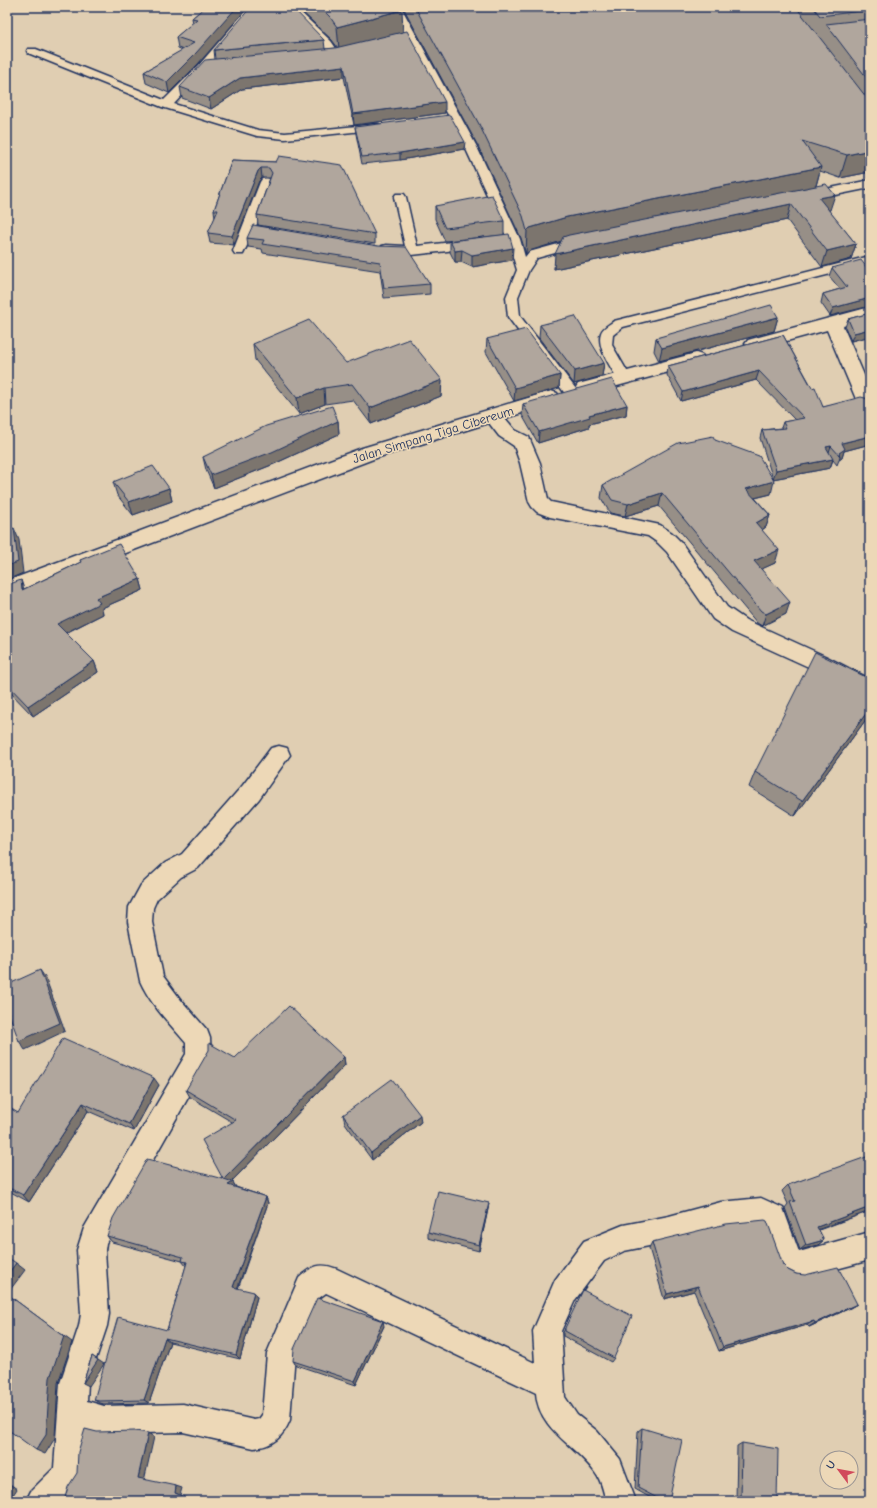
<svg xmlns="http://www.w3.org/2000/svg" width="877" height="1508" font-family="'Comic Neue',sans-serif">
<rect width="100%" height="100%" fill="#e0ceb2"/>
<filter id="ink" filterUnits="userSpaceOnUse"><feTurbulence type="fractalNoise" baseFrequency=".025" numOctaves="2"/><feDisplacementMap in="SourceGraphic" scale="8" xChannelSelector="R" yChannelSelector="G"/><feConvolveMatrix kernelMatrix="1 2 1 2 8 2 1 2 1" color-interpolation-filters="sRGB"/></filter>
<g filter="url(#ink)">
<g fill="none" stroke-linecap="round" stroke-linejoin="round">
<g stroke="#1b2f5e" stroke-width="3">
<path id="service" d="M249,7H260L207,69L174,104L258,130L285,133L378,124L382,125L384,127L382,129L285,139L257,136L162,107L28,53L27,51L28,49H36L164,100L199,65Z
M284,7H295L331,41L338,51L348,49L353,52C349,57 337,59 331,57L323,45Z
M391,7H401L477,147L520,239L525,257L529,252L580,238L584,239L586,242L584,245L537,258L529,270L518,297L520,316L576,389L578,392L576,395L571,397L566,395L508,317L506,297L517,270L509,244L412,255L382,252L380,249L382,246L386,245L405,246L394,197L396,194H404L406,197L417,246L506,236L465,147Z
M266,178L270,179L272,182L256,226L276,230L278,233L276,236L272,237L253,233L243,254H235L233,251L260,182L262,179Z
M870,180V188L811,200L807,199L805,196L807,193L811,192Z
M870,256V264L623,327L613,335L612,345L631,378L629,381L624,383L619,381C612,369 596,347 601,333C602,328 610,324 614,321Z"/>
</g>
<g stroke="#1b2f5e" stroke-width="3">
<path id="minor" d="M870,307V319L843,326L870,389V404L865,406L858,404L856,399L827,330L754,350L748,348L745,344L748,340Z
M696,353L702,355L705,359L702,363L584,395L578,394L575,389L578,384Z
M551,391L557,393L560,398L557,403L505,418L515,430L529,437L531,442L540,463L548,499L551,502L660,525L672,533L681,542L727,607L746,620L827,657L870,679V698L813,669L732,632L713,619L667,552L658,543L648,536L550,517L537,512L532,507L529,502L520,463L514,446L499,436L489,423L376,458L126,553L7,597V581L362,448Z
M279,746L287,748L290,755L259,799L198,868L181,877L157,899L153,908L152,922L163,976L181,1000L207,1030L210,1038L211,1057L106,1243L105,1250L109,1314L107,1326L88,1383L87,1401L104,1406L183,1404L254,1420L259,1419L262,1415L267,1353L299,1278C313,1266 319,1262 337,1269L535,1363L533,1331L555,1280L584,1241L623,1225L669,1216L721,1202L761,1198L783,1208L799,1252L870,1232V1260L799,1279C792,1279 783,1276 779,1270L763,1226L760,1224L721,1228L669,1242L624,1251L604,1261L575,1300L561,1331L565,1397L577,1415L597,1431L620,1459L636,1501H606C604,1494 602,1484 598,1477C581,1448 538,1431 536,1393L326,1293L319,1298L295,1353L290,1420C283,1437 273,1446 254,1448L183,1432L104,1434L85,1429L83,1475L78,1485L62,1501H26L31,1491L54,1468L60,1383L79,1326L81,1314L77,1250L84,1228L186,1054V1043C170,1024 150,1004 140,981L128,922L129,907L141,885L165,863L182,854L243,785L271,748Z"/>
</g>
<use href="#service" fill="#edd8b7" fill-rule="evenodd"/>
<use href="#minor" fill="#edd8b7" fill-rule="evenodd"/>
</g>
<path fill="#978f87" stroke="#1b2f5e" d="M205,7H248L198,64L169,93L146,83L144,72L183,50L178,48L176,37L193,23L192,18Z
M297,7H401L403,32L445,113L354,125L344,77L242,89L211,109L182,98L180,87L215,59L214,50L324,40L325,49L338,48L332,40Z
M403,7H870V172L840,178L820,171L816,186L830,210L829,211L856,244L851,259L822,267L787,220L554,269L561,241L529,251L526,254L521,238L478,146Z
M355,127L464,149L400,160L362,164L356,134Z
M232,160L276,162L375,234V244L258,225L257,215L270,178H262L259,181L234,245L210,243L208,233L215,218L214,210Z
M435,206L504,221V235L445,241L435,219Z
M247,238L378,246L430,284V294L384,298L380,271L263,253L262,249L248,247Z
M450,241L512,260L472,267L461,262H455L450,252Z
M832,268L870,272V306L830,316L821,303L823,294L840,289L829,276Z
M870,313V342L867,337L851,341L845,327L848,319Z
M778,317L774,331L659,361L654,351L656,338Z
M540,325L604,363L602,376L574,384L539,338Z
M783,335L823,407L870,398V444L844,451L842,458L839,460L837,465L833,460L830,468L773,479L760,438L762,430L781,428L783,422L795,420L756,380L681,401L667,375L668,366Z
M487,339L560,375L559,388L514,401L486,352Z
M253,344L346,363L442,380L441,396L371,424L353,400L325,404L299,414L255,360Z
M523,404L627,405L626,415L589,424V427L538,443L522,415Z
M338,421L339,434L274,464L214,488L206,470L203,457Z
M715,440L771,494L755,498L770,515L766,527L762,530L775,563L761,569L786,614L762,626L757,623L659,506L625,516L610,513L601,498L603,485Z
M113,482L169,488L172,501L133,515L117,495Z
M80,560L140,579L143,590L102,608L103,614L66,633L94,661L98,672L33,716L7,689V585L24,589L81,562Z
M870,679V714L795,816L749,787L755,772Z
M344,1057L345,1065L232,1181L236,1187L266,1197L268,1203L238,1289L257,1297L240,1359L170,1342L149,1403L104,1404L100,1403L94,1400L167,1330L186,1266L182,1261L112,1242L107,1236L223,1179L232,1122L190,1097L186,1090L235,1058Z
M159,1085L134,1131L88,1111L29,1202L9,1191L7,1194V1109L18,1113Z
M343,1115L421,1122L372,1160L345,1123Z
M870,1158V1211L819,1230L824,1240L818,1245L800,1250L785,1208L788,1204L782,1191L788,1185Z
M489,1203L488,1209L479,1251L428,1238V1232Z
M652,1242L783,1265L788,1270L857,1304L850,1308L809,1327L807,1325L719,1351L694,1291L664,1299L649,1248Z
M384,1326L356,1385L296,1365L293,1361Z
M565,1328L614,1358L611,1362L563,1336V1333Z
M642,1428L669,1501H656L635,1489L638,1431Z
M742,1443L777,1501H736L737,1446Z"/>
<path fill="#7b746e" stroke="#1b2f5e" d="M237,7H248L198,64L169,93L167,82Z
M402,10L403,33L339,49L337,27Z
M344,66V77L242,89L211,109L209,98L240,78Z
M445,102V113L354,125L353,114Z
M465,142L464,149L400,160V153Z
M870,150V172L840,178L847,155Z
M821,167L815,189L565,240L529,251L526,254L527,231L530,228L567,217Z
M261,168L262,178L259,181L234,245L232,236L258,171Z
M835,195L830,210L815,214L819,198Z
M791,204L787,220L554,269L555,254Z
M856,244L851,259L822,267L827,251Z
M513,248L512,260L472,267V255Z
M462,250L461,262H455V251Z
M870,298V306L830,316L833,308Z
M778,317L774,331L659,361L662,348Z
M870,329L867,337L851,341L854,333Z
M604,363L602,376L574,384L575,371Z
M759,371L756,380L681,401L683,392Z
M560,375L559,388L514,401L515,388Z
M442,380L441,396L371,424L370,408Z
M324,388L325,404L299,414L297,398Z
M627,405L626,415L589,424V427L538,443L539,432L589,415Z
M338,421L339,434L274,464L214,488L211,475Z
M870,436V444L844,451L842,458L839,460L840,456L839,455L842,443Z
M831,446L828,455L826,447Z
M833,459L830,468L773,479L776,470Z
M774,481L771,494L742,501L746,489Z
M169,488L172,501L133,515L129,502Z
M662,493L659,506L625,516L628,504Z
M770,515L766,527L752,536L756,523Z
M14,528L19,540L23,573L7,580V566Z
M779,550L775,563L751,574L754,561Z
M140,579L143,590L102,608L103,614L61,635L57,624L96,598Z
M21,580L25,592L22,590Z
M790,602L786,614L762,626L766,614Z
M94,661L98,672L33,716L28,706Z
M870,708V714L795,816L802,801Z
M40,970L46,979L65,1031L25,1050L19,1041Z
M344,1057L345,1065L229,1184L233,1182L236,1188L231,1191L224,1179Z
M154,1078L159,1085L134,1131L129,1124Z
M83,1103L88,1111L29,1202L23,1195Z
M420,1115L421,1122L372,1160L371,1153Z
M266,1197L268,1203L236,1292L233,1287Z
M489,1203L488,1209L479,1251V1245Z
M870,1207V1211L811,1232L817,1227Z
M824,1240L818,1245L800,1250L806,1245Z
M16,1263L25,1270L7,1294V1275Z
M698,1286L694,1291L664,1299L667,1294Z
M254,1292L257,1297L240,1359L236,1355Z
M7,1294L72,1342L58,1383L55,1438L45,1454L36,1450Z
M857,1304L850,1308L809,1327L815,1323Z
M383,1321L384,1326L356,1385L355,1381Z
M814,1321L807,1325L719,1351L723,1347Z
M165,1338L170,1342L149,1403L144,1400Z
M92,1356L104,1364L89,1386L83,1383Z
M148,1433L154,1437L144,1481L138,1478Z
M7,1482L17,1489L9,1501H7Z
M176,1486L182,1488L180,1495L175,1493Z"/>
<path fill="#b0a69d" stroke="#1b2f5e" d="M205,7H237L196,53L167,82L144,72L194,43L176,37L197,19L192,18Z
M251,7H292L324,40L214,50Z
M320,7H401L402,10L337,27L330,17Z
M415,7H796L870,102V150L847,155L802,141L821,167L567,217L530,228L527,231L523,216L479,124Z
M813,7H870V10L820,16Z
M870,19V82L826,24Z
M407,31L445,102L353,114L344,66L240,78L209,98L180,87L205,60L335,48Z
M450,115L465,142L400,153L362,157L355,127Z
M279,156L342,165L375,234L257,215L272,173L269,168H261L258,171L232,236L208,233L218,210H214L232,160L276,162Z
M826,184L835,195L819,198L856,244L827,251L791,204L555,254L563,237L569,235Z
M492,195L504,221L445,228L435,206Z
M253,225L378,246L406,247L430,284L384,288L380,262L262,244L264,240L247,238Z
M509,234L513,248L472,255L462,250L455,251L450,241Z
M861,260L870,272V298L833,308L823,294L847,287L832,268Z
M771,305L778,317L662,348L656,338Z
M870,313V330V329L854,333L848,319Z
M575,316L604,363L575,371L540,325Z
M309,320L346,363L409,339L442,380L370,408L352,384L324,388L297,398L253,344Z
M526,329L560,375L515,388L487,339Z
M783,335L812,388L815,387L823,407L861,397L869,399L870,398V436L842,443L845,449L839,453L840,456L831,446L826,447L833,459L776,470L762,430L786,428L783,422L804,418L759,371L683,392L668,366Z
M612,379L627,405L589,415L590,417L539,432L523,404Z
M332,406L338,421L272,452L211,475L203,457L266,426Z
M713,436L715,440L759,456L774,481L746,489L770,515L756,523L779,550L754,561L790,602L766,614L761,611L662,493L628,504L612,500L603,485L678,443Z
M153,466L169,488L129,502L113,482Z
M14,528L18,562L7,566V530Z
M119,544L140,579L96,598L100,603L57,624L94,661L28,706L7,684V585L21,580L22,590L81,562L80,560Z
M815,652L870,679V708L802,801L755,772Z
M40,970L60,1023L19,1041L7,1008V985Z
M289,1006L344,1057L224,1179L233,1182L228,1185L266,1197L233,1287L254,1292L236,1355L165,1338L144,1400L99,1401L94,1400L118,1317L167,1330L187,1262L182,1261L183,1257L107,1236L113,1218L147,1159L223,1179L202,1140L236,1120L186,1090L209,1050V1043L235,1058Z
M63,1038L154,1078L129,1124L83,1103L23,1195L7,1187V1109L8,1107L18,1113Z
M392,1079L420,1115L371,1153L343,1115Z
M869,1156L870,1158V1207L817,1227L824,1240L806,1245L790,1202L795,1201L788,1185Z
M438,1191L489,1203L479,1245L428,1232Z
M765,1220L767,1221L783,1265L788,1270L796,1274L805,1275L838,1267L857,1304L815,1323L814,1321L723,1347L698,1286L667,1294L652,1242L726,1224Z
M7,1257L16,1263L7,1275Z
M583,1290L632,1316L614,1358L565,1331V1328Z
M7,1294L64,1336L50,1378L46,1435L36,1450L7,1429Z
M317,1298L383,1321L355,1381L293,1361L294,1349Z
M92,1356L98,1360L83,1383Z
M642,1428L682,1440L669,1501H663L638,1488Z
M85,1429L97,1432L135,1431L148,1433L138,1478L176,1486L175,1493L193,1501H64L68,1487L77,1473L78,1452Z
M742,1443L778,1449L777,1501H741Z"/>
</g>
<g text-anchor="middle" stroke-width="3.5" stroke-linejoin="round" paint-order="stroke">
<g font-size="13" fill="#1b2f5e" stroke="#edd8b7">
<text transform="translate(433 434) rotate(-17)" y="5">Jalan Simpang Tiga Cibereum</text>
</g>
</g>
<rect width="877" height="1508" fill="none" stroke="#edd8b7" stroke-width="24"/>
<rect x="12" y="12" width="853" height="1484" fill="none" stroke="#1b2f5e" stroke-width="1.5" filter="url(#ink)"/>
<g transform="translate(839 1470) rotate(302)"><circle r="19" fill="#edd8b7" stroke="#999493"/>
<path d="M0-3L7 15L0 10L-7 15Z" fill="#d1495b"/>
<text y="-6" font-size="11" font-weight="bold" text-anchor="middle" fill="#1b2f5e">U</text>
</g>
</svg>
